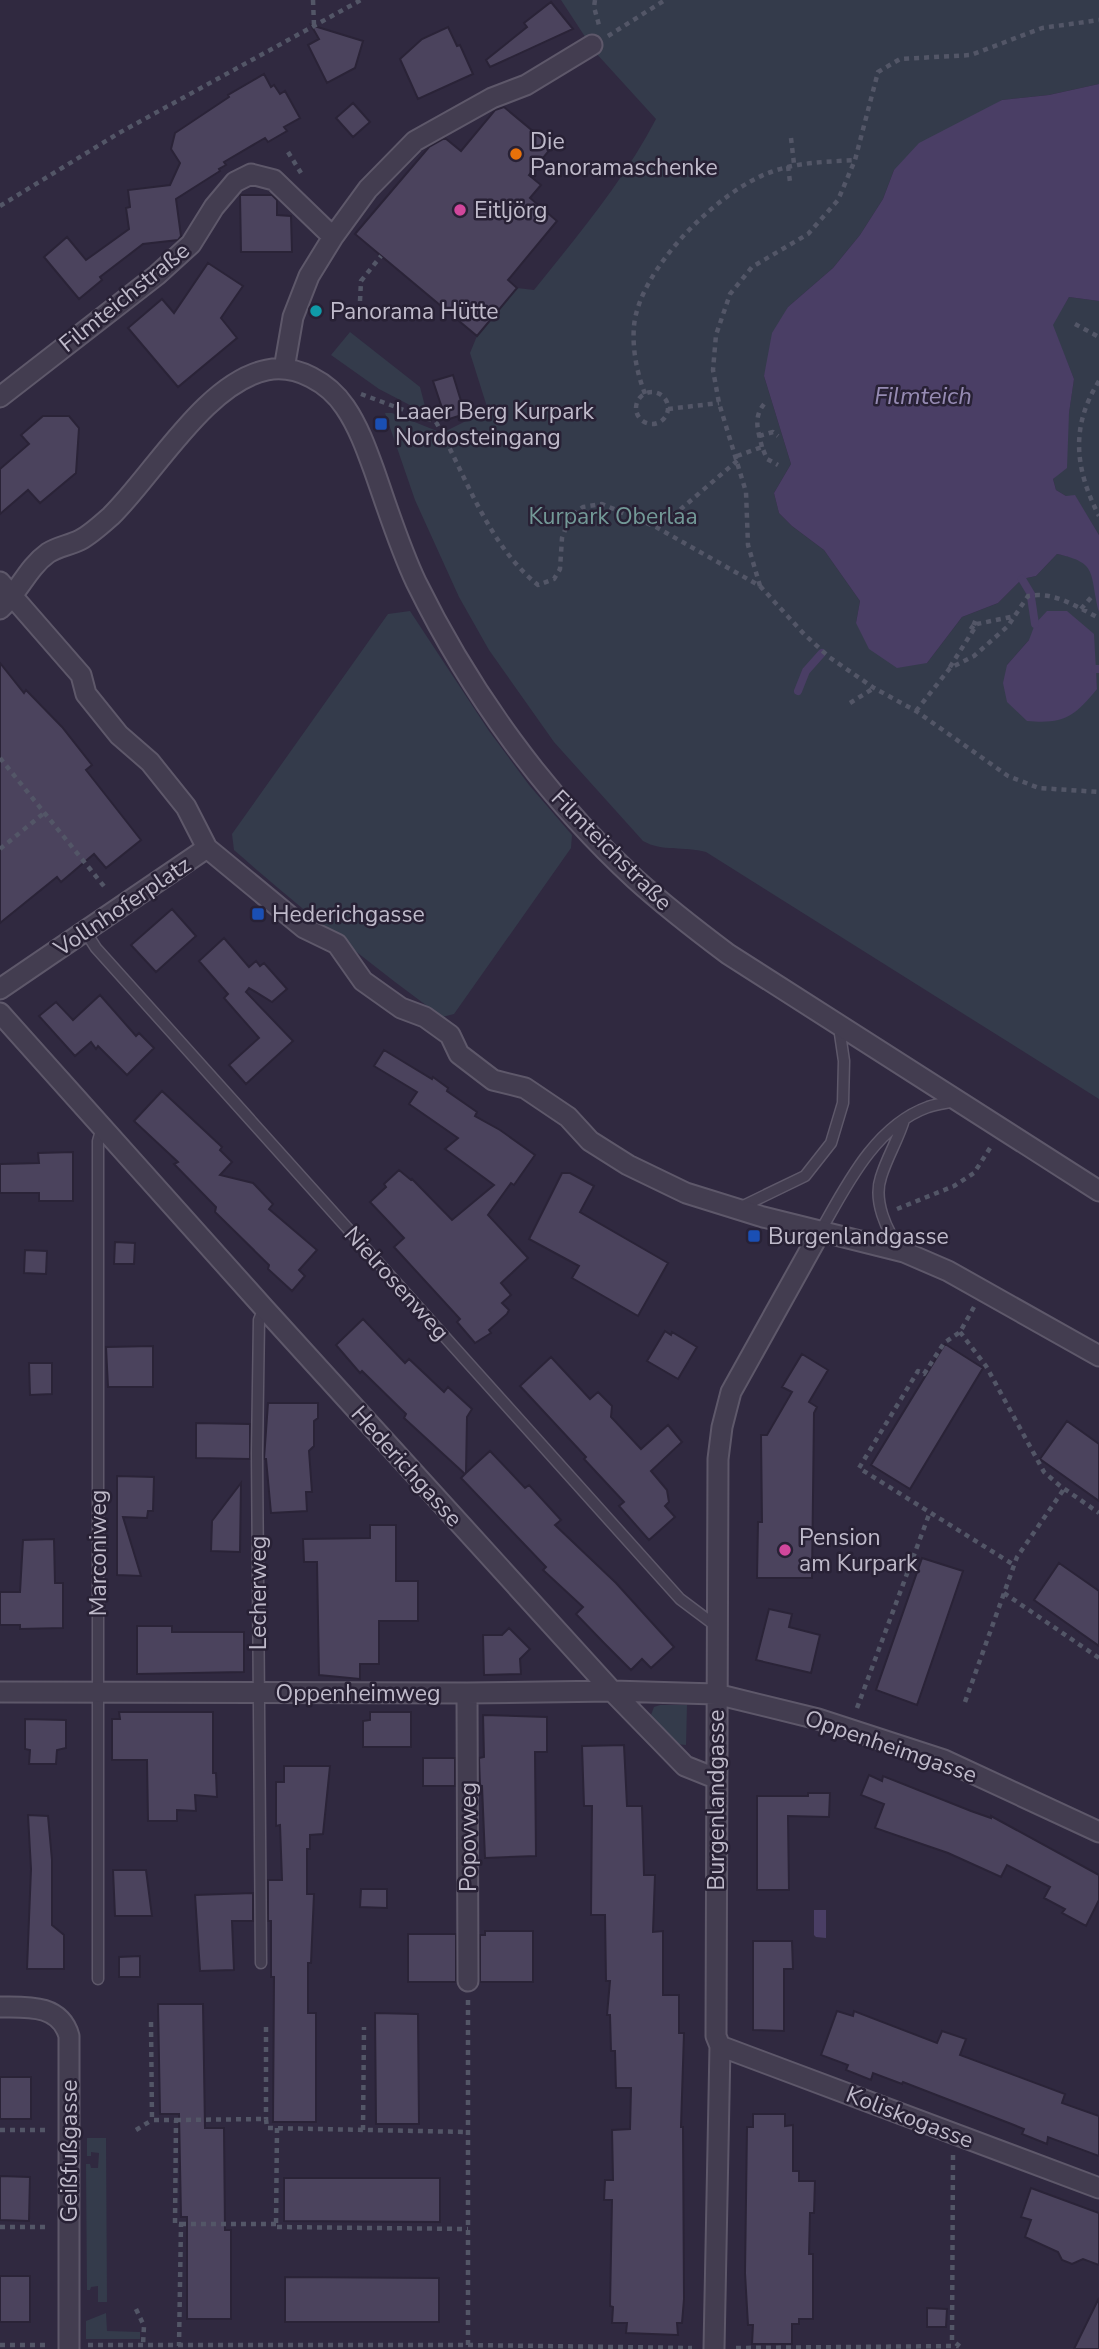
<svg xmlns="http://www.w3.org/2000/svg" width="1099" height="2349" font-family="'Nunito Sans',sans-serif">
<rect width="100%" height="100%" fill="#302940"/>
<path fill="#343b4b" fill-rule="evenodd" d="M561,0H1099V84L1049,95L1002,100L894,170L883,199L860,235L833,268L788,307L764,376L791,464L774,493L779,513L792,526L824,550L860,601L856,623L927,663L962,617L998,603L1022,579L1036,576L1057,554L1081,559L1093,570L1099,612V1099L706,852C684,846 662,852 643,841L554,742L489,650L459,597L415,500L385,413H392L442,433L488,410L470,353L477,336L517,288L534,290C578,235 623,182 656,119L595,52ZM1029,640L1095,669L1097,689L1007,665Z
M1069,297L1099,301V535L1075,496H1066L1056,490L1053,479L1060,472L1074,379L1052,325Z
M350,332L420,387L427,414L379,389L331,355Z
M410,611L489,731L529,785L572,835L571,848L454,1014L442,1017C370,964 301,909 234,850L232,834L388,614Z
M660,1705H687L686,1745L677,1744L651,1715L654,1707Z
M87,2138H106L107,2302H98V2286L91,2287L90,2290H87L86,2164H90L91,2168H98L99,2153L91,2152V2156H87Z
M106,2313L107,2331L140,2332V2339H86V2321Z"/>
<path fill="#4a3e65" d="M1099,84V301L1069,297L1053,325L1074,379L1069,413L1067,468L1053,479L1056,490L1066,496L1075,495L1099,535V612C1089,573 1099,563 1057,554L1036,576L1022,579L998,603L962,617L927,663L897,668L869,649L856,623L860,601L824,550L792,526L779,513L774,493L791,464L764,376L772,333L788,307L833,268L860,235L883,199L894,170L919,143L1002,100L1049,95Z
M1047,611H1067L1094,634L1097,689C1073,718 1064,724 1027,721L1007,702L1003,683L1007,665L1029,640L1035,624Z
M814,1910H826V1938L816,1937L814,1935Z"/>
<g fill="none" stroke-linecap="round" stroke-linejoin="round">
<path stroke="#4a3e65" stroke-width="8" d="M1022,579L1031,594
M1031,597L1035,624
M1095,669H1099
M798,691L806,671L822,653"/>
</g>
<path fill="#4b435d" stroke="#2a2337" stroke-width="2" d="M551,2L573,29L490,67L486,60L527,27L524,23Z
M311,25L363,41L355,68L327,83L308,45L319,39Z
M448,27L457,46L460,45L473,74L418,99L400,59L422,39Z
M264,74L271,87L274,85L280,94L285,91L300,118L284,127L287,131L268,142L265,138L224,162L226,165L219,169L220,171L176,199L181,236L178,240L143,244L100,277L102,280L79,299L44,257L67,237L86,260L129,229L126,208L130,207L128,190L170,185L180,163L171,149L175,133L229,97L228,95Z
M353,103L370,122L353,137L336,118Z
M504,107L552,147L529,175L541,185L530,198L557,221L508,280L517,288L477,336L355,234L429,147L445,138L461,151L495,110Z
M240,195H272L277,200V215L291,216L292,252H241Z
M208,263L243,286L221,318L237,338L178,387L128,328L162,299L174,313Z
M453,375L465,414L446,420L433,381Z
M43,416H69L79,428L76,473L40,503L28,490L0,514V469L29,444L21,435Z
M0,663L24,693L26,690L62,727L92,765L86,770L141,840L106,868L94,854L61,882L57,877L0,923Z
M172,909L196,936L156,972L131,945Z
M224,938L249,967L256,961L260,966L264,963L287,989L272,1002L249,988L246,992L293,1041L246,1084L229,1065L259,1038L224,998L228,994L199,961Z
M100,995L136,1036L139,1033L154,1048L127,1075L98,1046L96,1049L91,1042L75,1056L39,1016L56,1002L73,1020Z
M384,1050L432,1079L433,1077L448,1088L447,1091L477,1112L475,1116L500,1130L535,1155L514,1185L511,1183L488,1215L528,1258L501,1283L511,1295L502,1303L509,1310L507,1314L489,1330L491,1333L475,1343L457,1322L460,1319L394,1247L404,1238L370,1202L386,1187L384,1184L399,1170L411,1180L412,1179L452,1220L494,1185L445,1149L458,1138L409,1104L417,1092L374,1066Z
M162,1091L222,1147L220,1150L232,1162L220,1175L253,1183L273,1204L269,1209L317,1250L299,1270L305,1276L292,1291L268,1269L269,1265L215,1212L216,1207L174,1164L178,1162L134,1121Z
M73,1152V1201H39V1193H0V1164L39,1163L38,1153Z
M562,1173H570L594,1186L580,1212L668,1263L638,1316L572,1278L579,1266L529,1239Z
M115,1242L135,1243L134,1264H114Z
M25,1250L47,1251L46,1274L24,1273Z
M363,1319L405,1363L409,1359L444,1392L448,1387L472,1409L467,1417L466,1473L490,1451L525,1488L529,1485L561,1520L555,1525L616,1583L674,1647L651,1668L642,1659L631,1670L604,1643L576,1614L583,1607L543,1570L546,1567L461,1478L465,1474L404,1418L406,1414L362,1371L360,1373L336,1345Z
M665,1331L671,1335L672,1332L697,1347L678,1379L647,1361Z
M945,1344L983,1368L910,1489L871,1465Z
M153,1346V1387H108L106,1347Z
M802,1354L828,1370L809,1402L817,1407L814,1413L812,1578H757L758,1522H762L761,1435H767L792,1392L782,1387Z
M551,1357L590,1399L598,1392L612,1406L611,1417L641,1449L668,1425L682,1442L651,1471L667,1490L669,1502L665,1506L675,1517L649,1540L619,1506L624,1502L584,1459L586,1457L520,1386Z
M29,1363H52V1394L30,1395Z
M268,1403H318V1418L314,1421V1446L309,1451L312,1492H306L307,1511L271,1513L266,1459H264Z
M1067,1421L1099,1444V1501L1040,1459Z
M196,1423L250,1424V1459L196,1458Z
M117,1476L154,1477L153,1511H148L147,1518L123,1517L141,1576L117,1575Z
M241,1483L240,1552L211,1551L212,1521Z
M370,1525H396V1581H418V1621H379V1664H360V1679L319,1675L317,1562H304L303,1539L370,1538Z
M54,1539L55,1583H63V1628L20,1629V1625H0V1592H20L23,1540Z
M922,1558L963,1571L917,1705L876,1690Z
M1059,1563L1099,1591V1646L1034,1600Z
M769,1609L792,1614L789,1627L820,1635L811,1673L756,1660Z
M137,1626H172V1632H244V1672L137,1674Z
M509,1628L530,1649L520,1659L521,1674L484,1675L483,1635H502Z
M119,1712H213V1773H216L217,1797L195,1795L196,1811L177,1810V1821H148L147,1760H112V1719H120Z
M370,1712H411V1747H363V1721L370,1720Z
M483,1715L547,1717V1752H535L536,1856L485,1858L482,1786H480L479,1758L484,1757Z
M25,1719L66,1720V1748L57,1750L56,1764H29L30,1750L25,1749Z
M624,1745L627,1806H642L644,1875H655L653,1932L663,1931V1995H679V2033H684L681,2127H683L684,2299L682,2323H677L678,2335L626,2333L627,2323H612L613,2307L610,2306L612,2200H604L605,2180H613L612,2130L630,2129L631,2088H616L615,2051H611L610,2015H607L610,1981H606L605,1915H591L592,1806H584L582,1746Z
M423,1758H455V1786H423Z
M284,1766H330L323,1834L310,1835V1849H307V1894H314L311,1963H308V2013H316V2122H273L274,1977H271V1921H268V1880H282L280,1825L276,1826V1782H284Z
M869,1775L882,1781L883,1776L971,1811L991,1818V1816L1099,1875V1900L1086,1926L1062,1913L1065,1909L1044,1898L1050,1887L1007,1865L1001,1877L948,1853L875,1828L884,1804L861,1795Z
M808,1793H830L829,1817L788,1816L789,1890H757V1796H808Z
M28,1815L48,1816L52,1860V1925L64,1935V1969H27L31,1869Z
M113,1870H146L152,1916H115Z
M361,1889H387V1908L360,1907Z
M253,1893V1921H232L234,1970L200,1971L195,1895Z
M485,1931H533V1982H480V1935H485Z
M408,1934H456V1982H408Z
M753,1941H792L793,1969H784V2031L753,2030Z
M140,1956V1977H119V1957Z
M158,2004H203L205,2128H224L225,2230H231V2319H187V2217H181L179,2114H160Z
M837,2011L853,2016L854,2011L937,2043L942,2031L966,2039L960,2055L1065,2094L1062,2103L1099,2116V2156L1048,2137L1047,2144L1022,2134L1024,2129L1014,2125L903,2082L902,2084L873,2073L871,2080L846,2070L848,2065L821,2055Z
M375,2013L418,2014L419,2124H376Z
M0,2077H31V2119H0Z
M753,2114H785V2126L793,2125V2171H799V2181H815L814,2213H810L809,2254H813V2319H799V2324H792V2344H752L753,2325H748L745,2273L747,2127H753Z
M0,2176L30,2177L29,2221L0,2220Z
M284,2178H440V2222L284,2221Z
M1031,2188L1099,2213V2265L1083,2259L1072,2264L1062,2260L1058,2252L1025,2237L1031,2220L1021,2217Z
M0,2276H30V2322H0Z
M285,2277L439,2278V2322H285Z
M1099,2298V2349H1074Z
M927,2308L947,2309L946,2327H927Z"/>
<g fill="none" stroke-linecap="round" stroke-linejoin="round">
<g stroke="#5e586a" stroke-width="13">
<path id="lane" d="M85,931L96,948L680,1599L716,1626
M739,1208L805,1176L831,1143L843,1103L844,1061L839,1027
M820,1232C846,1186 875,1126 928,1107C937,1104 946,1103 955,1101
M901,1249C886,1231 873,1200 881,1177C887,1157 898,1140 904,1120
M261,1963L257,1453L259,1320L264,1308
M98,1979V1141L102,1127"/>
</g>
<g stroke="#5e586a" stroke-width="23">
<path id="street" d="M284,369L293,317L309,276L333,237L368,189L415,141L492,98L526,85L592,45
M0,397L157,275L191,244L214,207L235,182L251,174L274,180L333,237
M0,582L81,675L86,694L119,735L150,762L186,807L207,848L304,928L337,944L363,981L401,1008L425,1017L450,1035L459,1054L493,1080L525,1088L568,1117L590,1141L628,1165L686,1193L763,1217L904,1252L948,1271L1099,1356
M0,609C19,592 27,568 48,553C57,547 70,545 80,540C90,535 102,524 111,516C154,474 206,382 267,370C297,364 329,383 345,407C358,426 366,448 374,470C387,507 399,546 416,582C470,692 545,796 635,879C665,906 696,930 728,954L1099,1191
M0,989L207,848
M0,1013L264,1308L612,1691L685,1766L715,1778
M0,1692L467,1693L612,1691L716,1694L818,1719L944,1760L1099,1832
M467,1693L468,1981
M0,2007C27,2007 60,2004 69,2036V2349
M720,2046L1099,2188
M714,2349L720,2046L716,2036L718,1459L722,1427L731,1392L820,1232"/>
</g>
<path stroke="#535667" stroke-width="4.5" stroke-dasharray="5 5" stroke-linecap="butt" d="M313,0L314,25
M595,0L594,7L599,25
M608,36L665,0
M791,138L794,164
M288,152L301,173
M788,166L790,182
M0,206L119,133L361,0
M360,301L361,281L381,256
M1075,324L1099,337
M1099,381C1070,427 1075,469 1099,516
M636 408a16 16 0 1 1 32 0a16 16 0 1 1-32 0Z
M361,394L436,422C466,476 488,545 538,585L554,579L560,569L562,538L570,517L583,507L602,504L656,527L760,586L804,634L829,657L874,688L916,711L1008,776L1039,788L1099,792
M645,394C637,373 632,349 634,326C639,269 719,190 771,172C798,162 826,162 855,160
M668,409L719,403
M759,436L773,432L778,436
M762,447C758,430 753,418 764,404
M737,456L762,447L767,459L778,465
M656,527L682,508L738,460
M760,586L748,545L746,492L719,403L713,370L716,335L730,294L752,267L808,234L838,200L855,160L878,72L900,59L971,55L1042,28L1099,20
M1081,609L1094,594
M977,624L972,622L970,626L974,629L977,624L1015,616
M950,667L974,629
M850,703L874,688
M916,711L950,668L974,656L1008,626L1028,596C1054,591 1077,607 1099,618
M0,758L107,890
M0,849L44,813
M897,1209L954,1186L974,1173L990,1148
M974,1307L960,1332L944,1343L924,1374L918,1371L859,1468L1014,1565
M960,1332L986,1366L1044,1472L1059,1485L1099,1513
M1004,1593L1099,1658
M965,1702L1017,1557L1064,1489
M857,1708L930,1512
M151,2022L152,2120H176L175,2224H181L179,2346
M266,2027V2119
M176,2120L266,2119L267,2128L468,2132
M277,2128L276,2227L468,2229
M0,2130H48
M136,2130L152,2120
M363,2130L364,2027
M953,2155L952,2340L963,2349
M181,2224H276
M0,2227H48
M136,2309L144,2326L143,2345
M0,2345H48
M88,2345H468L692,2348
M468,2345V2000
M736,2348L959,2346"/>
<use href="#lane" stroke="#433d50" stroke-width="10"/>
<use href="#street" stroke="#433d50" stroke-width="19"/>
</g>
<circle fill="#e8710a" stroke="#282135" stroke-width="2.5" cx="516" cy="154" r="7"/>
<g fill="#d1479c" stroke="#282135" stroke-width="2.5">
<circle cx="460" cy="210" r="7"/>
<circle cx="785" cy="1550" r="7"/>
</g>
<circle fill="#0f9aa8" stroke="#282135" stroke-width="2.5" cx="316" cy="311" r="7"/>
<g fill="#1a4fb4" stroke="#282135" stroke-width="2.5">
<rect x="374" y="417" width="14" height="14" rx="3.5"/>
<rect x="251" y="907" width="14" height="14" rx="3.5"/>
<rect x="747" y="1229" width="14" height="14" rx="3.5"/>
</g>
<g text-anchor="middle" stroke-width="5" stroke-linejoin="round" paint-order="stroke">
<g font-size="23" fill="#bfbaca" stroke="#282135" text-anchor="start">
<text x="530" y="149">Die<tspan x="530" dy="26">Panoramaschenke</tspan></text>
<text x="474" y="218">Eitljörg</text>
<text x="330" y="319">Panorama Hütte</text>
<text x="395" y="419">Laaer Berg Kurpark<tspan x="395" dy="26">Nordosteingang</tspan></text>
<text x="272" y="922">Hederichgasse</text>
<text x="768" y="1244">Burgenlandgasse</text>
<text x="799" y="1545">Pension<tspan x="799" dy="26">am Kurpark</tspan></text>
</g>
<g font-size="23" fill="#bfbaca" stroke="#282135">
<text transform="translate(124 297) rotate(-39)" y="8">Filmteichstraße</text>
<text transform="translate(612 850) rotate(45)" y="8">Filmteichstraße</text>
<text transform="translate(122 906) rotate(-34)" y="8">Vollnhoferplatz</text>
<text transform="translate(397 1283) rotate(48)" y="8">Nielrosenweg</text>
<text transform="translate(407 1466) rotate(48)" y="8">Hederichgasse</text>
<text transform="translate(98 1553) rotate(-90)" y="8">Marconiweg</text>
<text transform="translate(258 1593) rotate(-90)" y="8">Lecherweg</text>
<text x="358" y="1701">Oppenheimweg</text>
<text transform="translate(891 1746) rotate(19)" y="8">Oppenheimgasse</text>
<text transform="translate(716 1800) rotate(-90)" y="8">Burgenlandgasse</text>
<text transform="translate(468 1837) rotate(-90)" y="8">Popovweg</text>
<text transform="translate(910 2117) rotate(21)" y="8">Koliskogasse</text>
<text transform="translate(69 2151) rotate(-90)" y="8">Geißfußgasse</text>
</g>
<g font-size="23" fill="#739997" stroke="#282135">
<text x="613" y="524">Kurpark Oberlaa</text>
</g>
<g font-size="24" font-style="italic" fill="#968bb3" stroke="#282135">
<text x="923" y="404">Filmteich</text>
</g>
</g>
</svg>
